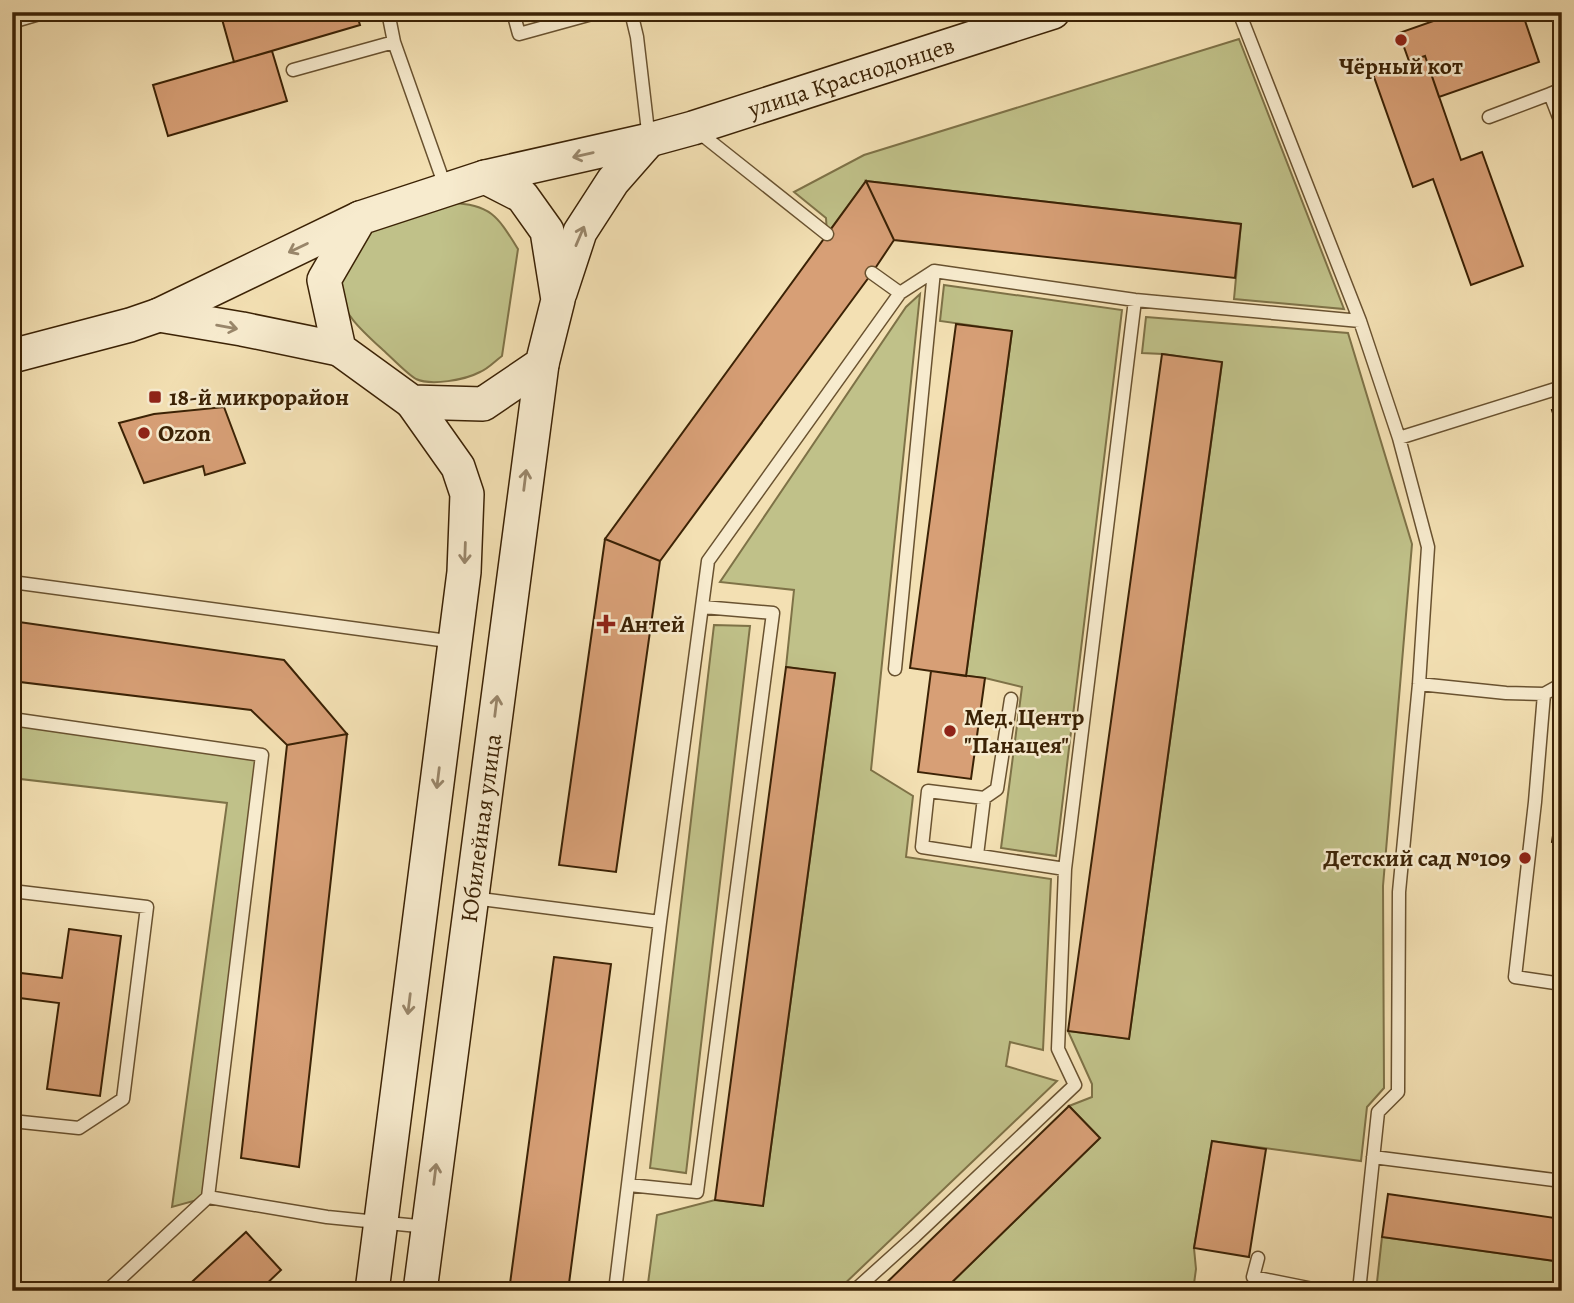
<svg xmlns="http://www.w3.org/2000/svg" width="1574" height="1303" font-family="Alegreya,serif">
<rect width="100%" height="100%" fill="#f3e0b3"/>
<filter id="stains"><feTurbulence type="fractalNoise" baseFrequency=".00286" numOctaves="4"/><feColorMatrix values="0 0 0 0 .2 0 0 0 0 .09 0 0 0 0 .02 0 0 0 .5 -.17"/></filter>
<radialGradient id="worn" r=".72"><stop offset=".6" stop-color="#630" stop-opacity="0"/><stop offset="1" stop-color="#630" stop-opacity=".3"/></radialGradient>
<path fill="#c0c189" stroke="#7e7247" stroke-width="2" d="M1239,39L1344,309L1234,299L1241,224L866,181L827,234L826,218L794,192L864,155Z
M451,203C491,204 498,217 518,249L502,356C495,361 488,369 480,372C465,380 431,386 416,379C407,374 391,357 383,350C360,329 344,315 335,285L367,227Z
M944,285L1122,310L1056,856L1001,848L1022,687L985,678L966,676L1012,331L940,321Z
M920,294L871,770L913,796L906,857L1051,879L1043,1050L1010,1042L1006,1066L1057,1081L837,1291H647L657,1215L715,1200L763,1206L835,674L786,667L794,590L720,582L906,307Z
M1146,317L1348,333L1412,544L1383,886L1384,1088L1367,1107L1361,1161L1212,1141L1194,1248L1196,1269L1193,1291H943L1100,1138L1069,1106L1092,1097V1084L1068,1031L1129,1039L1222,363L1163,354L1142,353Z
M714,625L750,626L686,1173L650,1168Z
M12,719L262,755L208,1197L172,1207L227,803L12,778Z
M1382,1237L1562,1262V1291H1376Z"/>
<path fill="#d79f76" stroke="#3b2205" stroke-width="2" d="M220,12H356L360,25L234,62Z
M1459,12H1522L1539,62L1439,97L1425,56L1409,61L1399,33Z
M272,51L287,101L168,136L153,85Z
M1425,56L1461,160L1482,152L1523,266L1471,285L1433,179L1413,187L1373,74Z
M866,181L1241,224L1235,278L894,240Z
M866,181L894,240L872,273L660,561L605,539Z
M956,324L1012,331L966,676L910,668Z
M1162,354L1222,362L1129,1039L1068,1031Z
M224,407L245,463L205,475L203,466L144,483L119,423L154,414Z
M1562,408V441L1552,410Z
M605,539L660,561L616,872L559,865Z
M12,621L284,660L347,734L287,745L251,710L12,681Z
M786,667L835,673L763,1206L715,1200Z
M931,671L985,678L971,779L918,772Z
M347,734L299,1167L241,1158L287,745Z
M1560,791H1562V844L1552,842Z
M69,929L121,936L100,1096L47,1089L59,1003L12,997V972L62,978Z
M554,957L611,964L568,1291H509Z
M1069,1106L1100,1138L943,1291H878Z
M1212,1141L1266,1149L1249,1257L1194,1248Z
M1388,1194L1562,1219V1262L1382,1237Z
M246,1232L281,1270L259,1291H182Z"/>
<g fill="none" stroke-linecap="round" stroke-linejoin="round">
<g stroke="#695230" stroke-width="15">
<path id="lane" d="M195,12V13
M388,12L394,42L446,189
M513,12L519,34L599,12
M631,12L637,37L649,140
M1239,12L1360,321L1399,438L1428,547L1419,684L1399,892L1398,1092L1378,1112L1359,1291
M1556,12L1562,24
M12,22L46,12
M293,70L394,42
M1562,89L1550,94L1562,125
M1489,117L1550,94
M696,130L827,234
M872,273L900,293
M1399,438L1562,387
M12,582L455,642
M895,669L934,271
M1419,684L1506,693L1544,694L1562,684
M1544,694L1535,802L1515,977L1562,984
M1011,699L997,789L984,798L928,791L922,847L1065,869
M12,719L262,755L208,1197L107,1291
M977,855L984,798
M12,891L147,907L123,1099L79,1128L12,1121
M473,898L660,922
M1373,1157L1562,1181
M629,1185L697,1192L773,613L703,607
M208,1197L327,1217L428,1227
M1258,1258L1253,1277L1323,1291
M615,1291L660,922L708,561L900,293L934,271L1135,300L1360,321
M854,1291L915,1236L1075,1085L1058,1049L1065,869L1135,300"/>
</g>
<g stroke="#3b2205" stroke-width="36">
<g id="secondary">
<path d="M485,177L522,196L547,231L558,300L542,364L483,404L412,402L339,349L324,280L360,218Z"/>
<path id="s1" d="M485,177L649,140L693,128L1053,12"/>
<path d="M560,293L580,232L613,181L649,140"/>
<path d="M159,315L242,329L339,349"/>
<path d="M12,356L130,325L159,315L360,218"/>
<path d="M372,1291L464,572L467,494L458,467L412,402"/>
<path id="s2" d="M420,1291L542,364"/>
</g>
</g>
<use href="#lane" stroke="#f7ebce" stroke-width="12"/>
<use href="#secondary" stroke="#f7ebce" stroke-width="33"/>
</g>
<defs><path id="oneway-shaft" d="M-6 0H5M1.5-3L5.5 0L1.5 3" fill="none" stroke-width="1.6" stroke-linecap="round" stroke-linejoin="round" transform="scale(1.75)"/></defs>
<g stroke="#99866a">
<use href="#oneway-shaft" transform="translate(583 155) rotate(167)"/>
<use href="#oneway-shaft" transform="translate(580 236) rotate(-67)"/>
<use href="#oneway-shaft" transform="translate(298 248) rotate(154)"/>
<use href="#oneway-shaft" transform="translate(227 327) rotate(10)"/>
<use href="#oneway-shaft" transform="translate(525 480) rotate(-83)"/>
<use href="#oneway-shaft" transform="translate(465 553) rotate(92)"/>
<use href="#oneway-shaft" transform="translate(496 706) rotate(-83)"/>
<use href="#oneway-shaft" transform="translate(438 778) rotate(97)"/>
<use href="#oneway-shaft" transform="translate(409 1004) rotate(97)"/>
<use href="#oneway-shaft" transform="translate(435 1174) rotate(-83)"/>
</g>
<g fill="#8f2418" stroke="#f7ebce" stroke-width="2.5">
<circle cx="1401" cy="40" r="7"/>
<rect x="148" y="390" width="14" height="14" rx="3.5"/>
<circle cx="144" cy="433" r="7"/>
<path d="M602.5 613.5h7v7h7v7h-7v7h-7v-7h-7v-7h7z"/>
<circle cx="950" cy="731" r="7"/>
<circle cx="1525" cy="858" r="7"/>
</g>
<g text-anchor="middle" stroke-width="5" stroke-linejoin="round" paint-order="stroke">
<g font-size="24" font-weight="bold" fill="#3b2205" stroke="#f7ebce" text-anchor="start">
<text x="1401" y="74" text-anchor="middle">Чёрный кот</text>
<text x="169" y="405">18-й микрорайон</text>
<text x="158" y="441">Ozon</text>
<text x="620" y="632">Антей</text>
<text x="964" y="725">Мед. Центр<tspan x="964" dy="28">"Панацея"</tspan></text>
<text x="1511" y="866" text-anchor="end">Детский сад №109</text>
</g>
<g font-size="24" fill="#3b2205" stroke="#f7ebce">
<text dy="8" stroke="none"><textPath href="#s1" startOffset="380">улица Краснодонцев</textPath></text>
<text dy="8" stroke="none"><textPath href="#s2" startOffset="467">Юбилейная улица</textPath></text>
</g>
</g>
<rect width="1574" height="1303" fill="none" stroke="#f3e0b3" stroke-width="42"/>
<rect x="14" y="14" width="1546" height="1275" fill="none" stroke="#3b2205" stroke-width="3.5"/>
<rect x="21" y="21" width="1532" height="1261" fill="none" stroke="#3b2205" stroke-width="2"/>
<rect width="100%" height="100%" filter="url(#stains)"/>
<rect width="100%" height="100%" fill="url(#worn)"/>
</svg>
